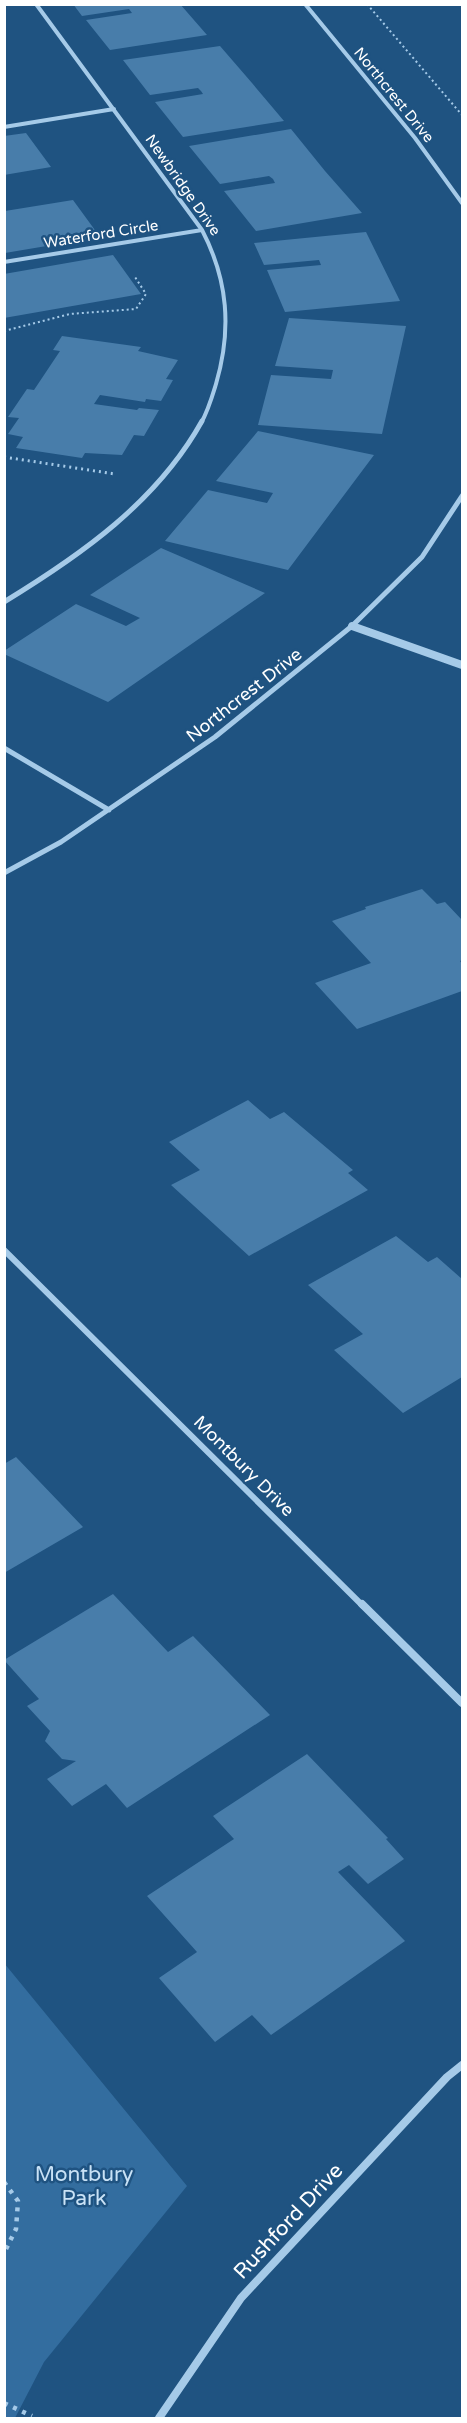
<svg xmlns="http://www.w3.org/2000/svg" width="467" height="2423" font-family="'Varela Round',sans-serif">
<rect width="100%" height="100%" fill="#1f5381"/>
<path fill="#336d9f" d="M4,1963L187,2186L44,2362L15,2418H4Z"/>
<path fill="#487daa" d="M73,4H180L207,35L110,50L86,20L132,13L129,9L82,16Z
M220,46L252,83L284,121L183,137L155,102L203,94L201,91L198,88L150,95L123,60Z
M291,129L325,171L362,213L256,231L224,191L275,183L273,179L269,176L220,184L189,146Z
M26,133L51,167L4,175V136Z
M73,200L100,237L5,253V211Z
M366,232L400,301L285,312L267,270L321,265L319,260L264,265L254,243Z
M113,255L141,294L4,318V274Z
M289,318L406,326L382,434L258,425L271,375L331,379L333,370L275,366Z
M62,336L141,347L138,351L178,360L166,379L173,380L161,401L146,399L145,402L100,395L94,404L137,410L139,408L159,410L144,436L134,435L122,455L85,453L82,458L16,448L23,437L8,434L19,418L8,417L27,389L34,390L60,351L53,350Z
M258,431L374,455L288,570L165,541L208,490L267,503L273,493L216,481Z
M161,548L265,593L108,702L4,654V651L76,604L126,626L140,618L90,595Z
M422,889L437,904L445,902L462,920V960L460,961L462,964V991L357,1029L315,983L371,963L332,921L366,909L365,907Z
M248,1100L270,1119L284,1112L353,1170L348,1173L368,1190L249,1256L171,1185L200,1170L169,1142Z
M396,1236L428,1262L437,1257L462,1279V1377L403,1413L334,1350L363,1334L308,1285Z
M16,1457L83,1527L4,1573V1464Z
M113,1594L168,1652L193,1636L270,1715L127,1808L106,1784L72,1806L47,1779L76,1761L62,1759L45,1741L50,1731L27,1706L39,1699L4,1660Z
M307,1754L388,1838L386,1839L404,1859L368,1884L349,1865L338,1872L405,1941L271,2035L252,2015L215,2042L159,1978L197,1952L147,1896L234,1839L213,1816Z"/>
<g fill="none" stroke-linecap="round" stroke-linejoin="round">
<path stroke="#a5cae8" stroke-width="2" stroke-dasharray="2 3" stroke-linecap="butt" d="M367,4L462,115
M4,331L70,314L136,309L146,294L135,277"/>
<path stroke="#a5cae8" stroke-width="3" stroke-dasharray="2 4" stroke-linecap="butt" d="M4,457L115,474"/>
<path stroke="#a5cae8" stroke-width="4.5" stroke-dasharray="4 6" stroke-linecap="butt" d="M4,2182L18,2201L16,2229L4,2253
M4,2403L32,2416"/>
<path stroke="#a5cae8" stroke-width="4" d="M36,4L202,230C228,280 232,329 216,384C212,397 208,411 201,423
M305,4L415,138L462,203
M4,127L114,109
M4,262L202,230"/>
<path stroke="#a5cae8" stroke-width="5" d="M4,602C81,555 157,502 202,421
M4,748L109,810
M4,873L61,842L215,737L352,626L422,557L462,496"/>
<path stroke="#a5cae8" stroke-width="6" d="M4,1250L363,1606"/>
<path stroke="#a5cae8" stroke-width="8" d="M362,1604L462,1703
M159,2418L241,2298L447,2077L462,2065"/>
<path stroke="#a5cae8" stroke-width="8" d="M352,626L462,665"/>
</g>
<g text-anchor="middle" stroke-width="5" stroke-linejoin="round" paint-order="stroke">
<g font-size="15" fill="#fff" stroke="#1f5381">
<text transform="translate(394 95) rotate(51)" y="5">Northcrest Drive</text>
<text transform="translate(183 185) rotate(55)" y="5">Newbridge Drive</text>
<text transform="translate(101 234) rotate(-9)" y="5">Waterford Circle</text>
</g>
<g font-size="18" fill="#fff" stroke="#1f5381">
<text transform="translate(244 695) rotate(-38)" y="6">Northcrest Drive</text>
<text transform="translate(244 1466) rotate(45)" y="6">Montbury Drive</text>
</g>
<g font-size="21" fill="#c9e2f6" stroke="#1f5381">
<text x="84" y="2181">Montbury<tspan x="84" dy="24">Park</tspan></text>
</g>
<g font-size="21" fill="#fff" stroke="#1f5381">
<text transform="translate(288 2221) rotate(-47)" y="7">Rushford Drive</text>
</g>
</g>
<rect width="467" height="2423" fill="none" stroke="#ffffff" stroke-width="12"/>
</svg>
